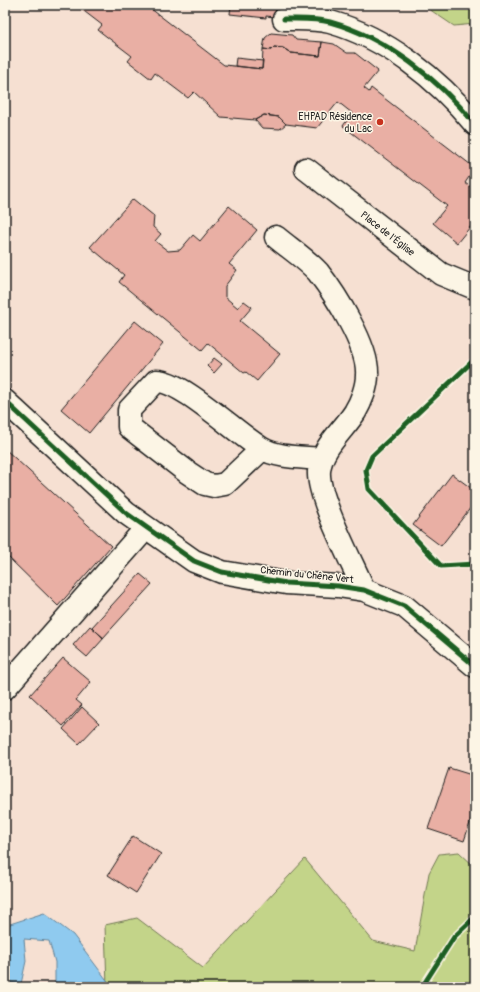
<svg xmlns="http://www.w3.org/2000/svg" width="480" height="992" font-family="Pangolin,sans-serif">
<rect width="100%" height="100%" fill="#f6e0d2"/>
<filter id="ink" filterUnits="userSpaceOnUse"><feTurbulence type="fractalNoise" baseFrequency=".025" numOctaves="2"/><feDisplacementMap in="SourceGraphic" scale="8" xChannelSelector="R" yChannelSelector="G"/><feConvolveMatrix kernelMatrix="1 2 1 2 8 2 1 2 1" color-interpolation-filters="sRGB"/></filter>
<g filter="url(#ink)">
<path fill="#c3d489" stroke="#707852" d="M423,5H475V24L454,26Z
M459,852L475,867V981L471,987H107L105,925L137,918L203,968L305,859L373,941L415,951L429,873L439,854Z"/>
<path fill="#8fcaef" stroke="#61849b" d="M44,913L73,935L112,987H50L55,983V962L49,941L24,939L26,961L21,984L5,981V929L10,924Z"/>
<path fill="#e9afa4" stroke="#1c1c1c" d="M76,5H146L224,65L262,69L263,49L271,50L274,47L283,48L291,53L320,56L322,42L334,44L347,53H355L378,71L364,88L369,92L371,88L475,168L465,183L475,190V221L457,243L433,223L447,206L343,126L352,113L338,102L317,128L286,124L279,117L264,115L255,120L221,117L194,92L188,98L155,73L151,79L128,61L132,56L98,30L102,25Z
M231,5H276L275,17L266,16V18L230,14Z
M271,33L292,35L296,40L322,42L320,56L291,53L283,48L274,47L271,50L263,49L265,38Z
M236,58L263,61L262,69L235,66Z
M264,115L279,117L286,124L280,129L262,128L255,120Z
M133,199L154,216L153,227L161,234L155,241L168,251L180,250L193,235L200,241L229,206L257,230L229,264L237,270L225,286V297L238,308L244,301L252,307L240,321L280,354L257,381L246,372L244,373L208,343L202,350L119,282L124,275L90,247Z
M135,321L163,344L89,433L61,409Z
M214,358L222,364L214,373L207,366Z
M5,449L111,546L58,606L5,554Z
M452,474L475,491V502L441,546L413,525Z
M140,574L152,584L103,638L92,627Z
M90,626L104,638L87,657L73,645Z
M63,658L91,682L76,700L82,705L63,726L30,695Z
M82,707L99,723L79,744L63,729Z
M449,768L475,776V808L464,841L428,829Z
M133,836L161,854L136,893L108,875Z"/>
<g fill="none" stroke-linecap="round" stroke-linejoin="round">
<g stroke="#1c1c1c" stroke-width="25">
<path id="minor" d="M284,19C299,19 315,18 330,22C387,38 438,79 475,124
M306,169L441,274L475,288
M276,237C289,248 306,259 318,272C335,294 369,347 367,375C367,387 361,402 355,412C343,431 321,448 319,471C317,497 353,564 364,590
M5,401L126,513L194,561L222,572L286,583L338,586L364,590L404,606L475,666
M262,449L225,484L214,486L205,484L187,472L129,427V410L156,381C180,379 237,434 261,448C277,458 302,457 321,459
M5,688L146,528"/>
</g>
<path stroke="#1c1c1c" stroke-width="2.5" stroke-dasharray="1 3" stroke-linecap="butt" d="M475,359L372,456L366,470L369,489L441,566L475,564"/>
<use href="#minor" stroke="#fcf5e5" stroke-width="22"/>
<g stroke="#fcf5e5" stroke-width="8">
<path id="cycleway" d="M284,19C299,19 315,18 330,22C387,38 438,79 475,124
M475,359L372,456L366,470L369,489L441,566L475,564
M5,401L126,513L194,561L222,572L286,583L338,586L364,590L404,606L475,666
M422,987L454,937L475,917"/>
</g>
<use href="#cycleway" stroke="#1b5e20" stroke-width="5"/>
</g>
</g>
<circle fill="#c8321e" stroke="#fcf5e5" stroke-width="1.5" cx="380" cy="122" r="4"/>
<g text-anchor="middle" stroke-width="3" stroke-linejoin="round" paint-order="stroke">
<g font-size="10" fill="#1c1c1c" stroke="#fcf5e5" text-anchor="end">
<text x="372" y="120">EHPAD Résidence<tspan x="372" dy="12">du Lac</tspan></text>
</g>
<g font-size="10" fill="#1c1c1c" stroke="#fcf5e5">
<text transform="translate(388 233) rotate(38)" y="4">Place de l'Église</text>
<text transform="translate(307 574) rotate(6)" y="4">Chemin du Chêne Vert</text>
</g>
</g>
<rect width="480" height="992" fill="none" stroke="#fcf5e5" stroke-width="20"/>
<rect x="10" y="10" width="460" height="972" fill="none" stroke="#1c1c1c" stroke-width="1.5" filter="url(#ink)"/>
</svg>
